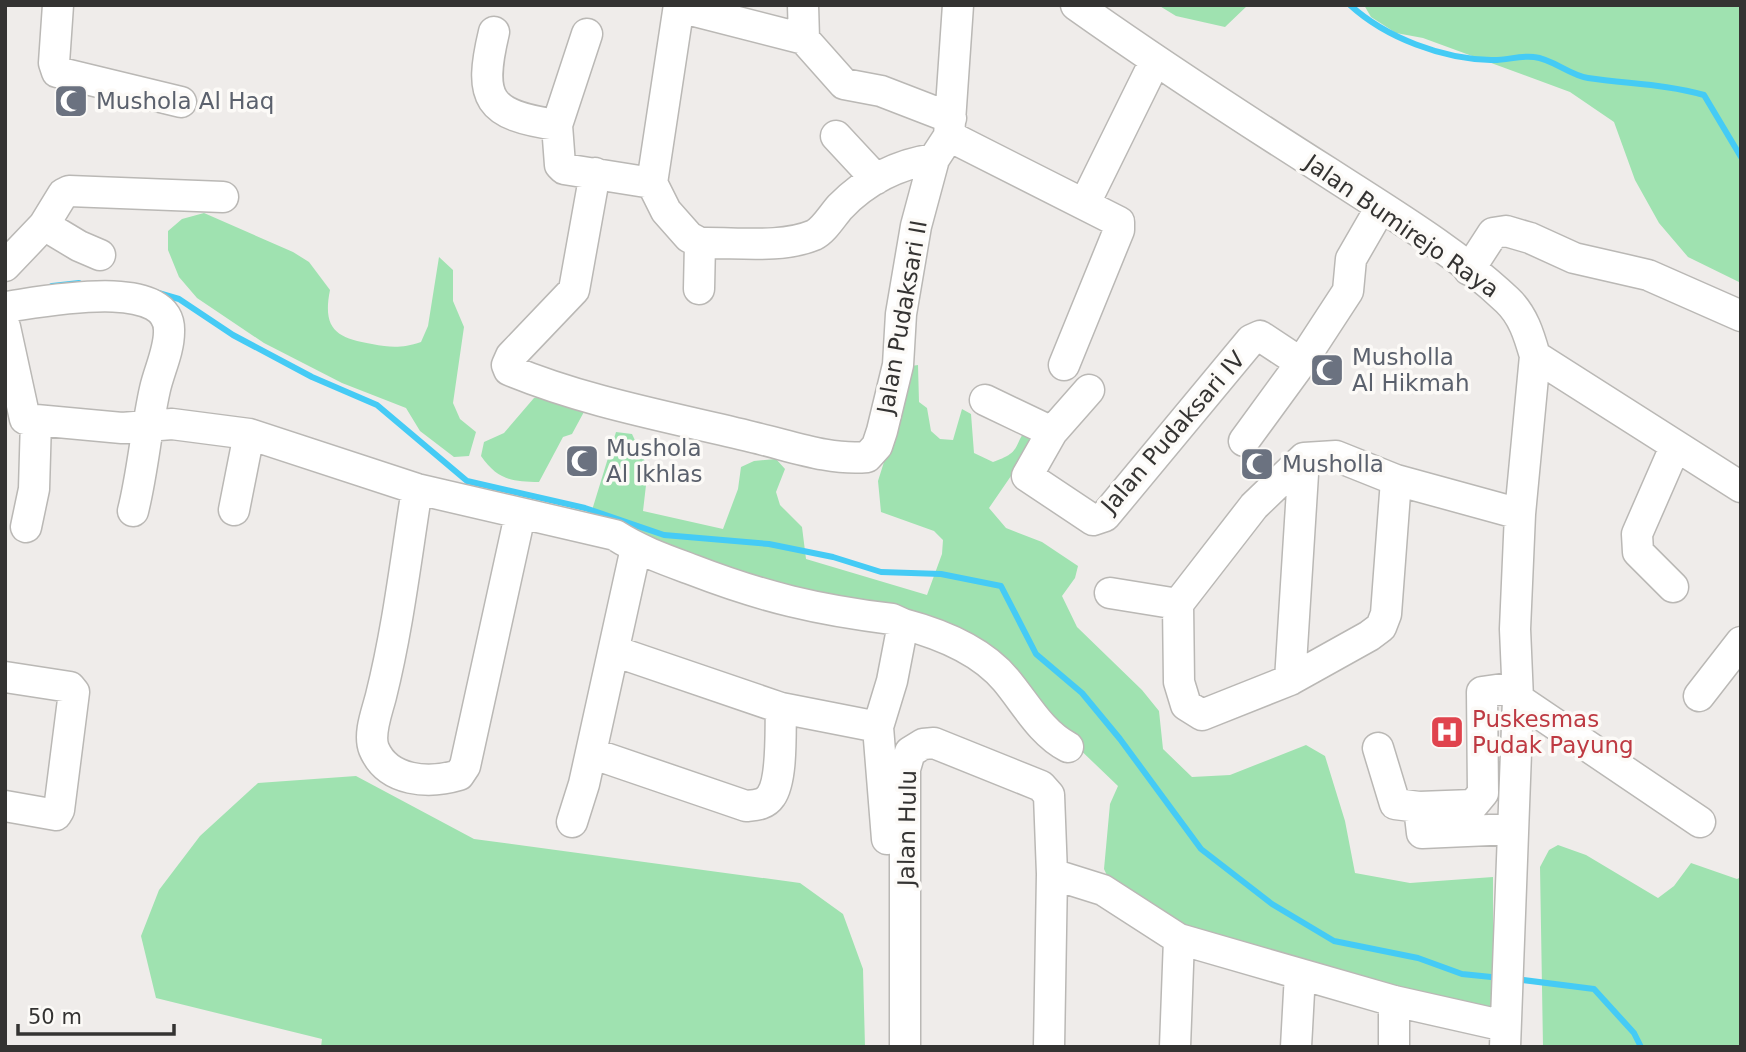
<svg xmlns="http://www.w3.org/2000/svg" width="1746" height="1052" font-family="'DejaVu Sans',sans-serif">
<rect width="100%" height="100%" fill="#efecea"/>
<path fill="#9fe2b0" d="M1158,5H1248L1225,27L1176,16Z
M1364,5H1741V283L1688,257L1659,223L1635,180L1614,122L1570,92L1423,38L1396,33L1371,17Z
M204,213L293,252L309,262L330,290C322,330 337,338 372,344C392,348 402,348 421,342L428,326L439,257L453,270V301L464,327L453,403L460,419L476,432L469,456L454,457L420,431L406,408L342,383L264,343L197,298L179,277L168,250V231L182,219Z
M918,365L919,402L927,408L931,431L940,439L953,440L962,409L971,414L974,453L993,462C1023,452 1012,446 1028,427C1036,418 1051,410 1061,403L989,508L1006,528L1042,542L1078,566L1075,578L1062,596L1077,627L1142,690L1159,711L1163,749L1192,777L1230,775L1306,745L1325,756L1345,821L1355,873L1410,883L1493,877V1017L1176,931L1111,884L1104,869L1110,804L1118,786L999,672L812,596L589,520L616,432L632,434L648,468L643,511L723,529L738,489L741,467L754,461L776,459L785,469L776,492L780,505L802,527L806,559L927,595L942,554L943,540L934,531L881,512L878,481L894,430L905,367Z
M545,396L585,410L572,434L563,437L539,482C511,482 497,479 481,456L484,442L504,433L534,398Z
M356,776L474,839L800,883L843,914L863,969L865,1047H321L322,1039L156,998L141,936L159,890L200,836L258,783Z
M1558,845L1586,855L1658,898L1674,886L1691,863L1737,879L1741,877V1047H1543L1540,867L1549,850Z"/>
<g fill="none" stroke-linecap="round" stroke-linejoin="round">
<path stroke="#45cbf5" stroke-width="6" d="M1350,5C1386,38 1443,59 1491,60C1505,61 1520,55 1534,57C1553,59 1569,75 1588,78C1627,84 1666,84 1704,95L1741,157
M52,286L79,283
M155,292L179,299L233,335L312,377L377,405L467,481L585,508L664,535L769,544L833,557L881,572L941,574L1001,586L1036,654L1082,693L1120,739L1201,849L1272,904L1334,941L1418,958L1462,974L1501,978
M1515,979L1594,989L1634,1033L1641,1047"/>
<g stroke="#bab8b5" stroke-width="33">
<path id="minor" d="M58,5L54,63L57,72L181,102
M679,5L652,183L666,211L689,237L700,243C735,242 781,249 814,235C824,230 832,216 840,207C865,181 898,164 934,159
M803,5L804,39L844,84L881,91L951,118
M1076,5C1159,64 1244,119 1329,173C1389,212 1455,251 1507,300C1523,315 1529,335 1535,356L1741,487
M679,7L804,39
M494,32C478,99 487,115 557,125
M587,34L557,125L560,165L564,169L652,183
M836,136L876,179
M949,136L1119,222V230L1064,365
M595,173L574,290L511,356L507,365L509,370C586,402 670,417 752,437C788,445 830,461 867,457L877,446L882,431L898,365L901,314L916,226L934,159L949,136L958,5
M1085,203L1155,61
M44,225L79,246L100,255
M5,266L44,225L63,194L69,191L223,197
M1469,270L1493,233L1506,231L1530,238L1574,258L1648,275L1741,316
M699,289L700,243
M5,307C37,303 172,274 169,332C169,351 159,371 155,389C146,429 143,471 133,511
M5,327L25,419L122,428L172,424L249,434L417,489L615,535C640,551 666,560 693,570C763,597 818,610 892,619L903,624L892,681L878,727L781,708L614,651
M1089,390L1052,432L1027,476L1093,520L1105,516L1251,340L1260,336L1301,363L1348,291L1351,259L1381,207
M985,400L1052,432
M1244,441L1301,363
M417,489C406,558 398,628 381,696C377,712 368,734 374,749C388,782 429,784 459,775L465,766L520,515
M234,510L249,434
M26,527L34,489L36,420
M1673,587L1638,552L1637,534L1675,447
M1110,593L1178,604L1254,506L1304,458L1336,456L1396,480L1520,514
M1178,604L1179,682L1186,705L1202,715L1290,680L1369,636L1381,627L1386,614L1396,480
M903,624C941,634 981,650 1006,680C1026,704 1041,733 1068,747
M5,677L70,687L74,692L59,810L56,815L5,806
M1290,680L1304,458
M1699,696L1741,642
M1518,699L1700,822
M878,727L887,839
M1378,748L1395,804L1419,807L1422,833L1512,829
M591,753L746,806C756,805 765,805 771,796C783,779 780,729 781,708
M1419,807L1473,805L1483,793L1482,692L1517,687
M572,822L584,784L636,548
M905,1047V769L910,752L923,744L934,743L1041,786L1049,795L1052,874
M1049,1047L1052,874L1103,890L1179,939L1394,1001L1505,1026
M1175,1047L1179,939
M1296,1047L1300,974
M1394,1047V1001
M1505,1047L1518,699L1515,629L1520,514L1535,356"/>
</g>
<use href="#minor" stroke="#fff" stroke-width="30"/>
</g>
<defs>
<g id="mosque-square" transform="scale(1.75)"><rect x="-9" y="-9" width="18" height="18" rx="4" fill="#6b7280" stroke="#fcfaf7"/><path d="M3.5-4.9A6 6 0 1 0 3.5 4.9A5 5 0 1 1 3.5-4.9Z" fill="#fff"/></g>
<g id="hospital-square" transform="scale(1.75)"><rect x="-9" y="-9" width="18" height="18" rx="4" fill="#e0444e" stroke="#fcfaf7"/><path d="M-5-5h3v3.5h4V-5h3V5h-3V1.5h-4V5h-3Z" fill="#fff"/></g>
</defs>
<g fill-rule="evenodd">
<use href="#mosque-square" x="71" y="101"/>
<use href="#mosque-square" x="1327" y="370"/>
<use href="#mosque-square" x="582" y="461"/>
<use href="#mosque-square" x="1257" y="464"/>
<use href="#hospital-square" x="1447" y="732"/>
</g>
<g text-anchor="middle" stroke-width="7" stroke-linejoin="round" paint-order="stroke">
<g font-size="23" fill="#5b616d" stroke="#fcfaf7" text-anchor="start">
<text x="96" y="109">Mushola Al Haq</text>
<text x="1352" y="365">Musholla<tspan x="1352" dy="26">Al Hikmah</tspan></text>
<text x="606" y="456">Mushola<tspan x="606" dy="26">Al Ikhlas</tspan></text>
<text x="1282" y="472">Musholla</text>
</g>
<g font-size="23" fill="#343332" stroke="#fcfaf7">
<text transform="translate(1402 226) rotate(35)" y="8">Jalan Bumirejo Raya</text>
<text transform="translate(902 317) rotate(-80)" y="8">Jalan Pudaksari II</text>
<text transform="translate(1173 432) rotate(-49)" y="8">Jalan Pudaksari IV</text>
<text transform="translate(907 828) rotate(-89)" y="8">Jalan Hulu</text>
</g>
<g font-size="23" fill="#be3a42" stroke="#fcfaf7" text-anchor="start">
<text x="1472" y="727">Puskesmas<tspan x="1472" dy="26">Pudak Payung</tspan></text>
</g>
</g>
<rect width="1746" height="1052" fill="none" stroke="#343332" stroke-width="14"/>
<path d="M18 1024v10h156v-10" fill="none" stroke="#343332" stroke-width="3.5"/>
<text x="28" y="1024" font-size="21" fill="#343332" stroke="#fcfaf7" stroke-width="5" paint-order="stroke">50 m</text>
</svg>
